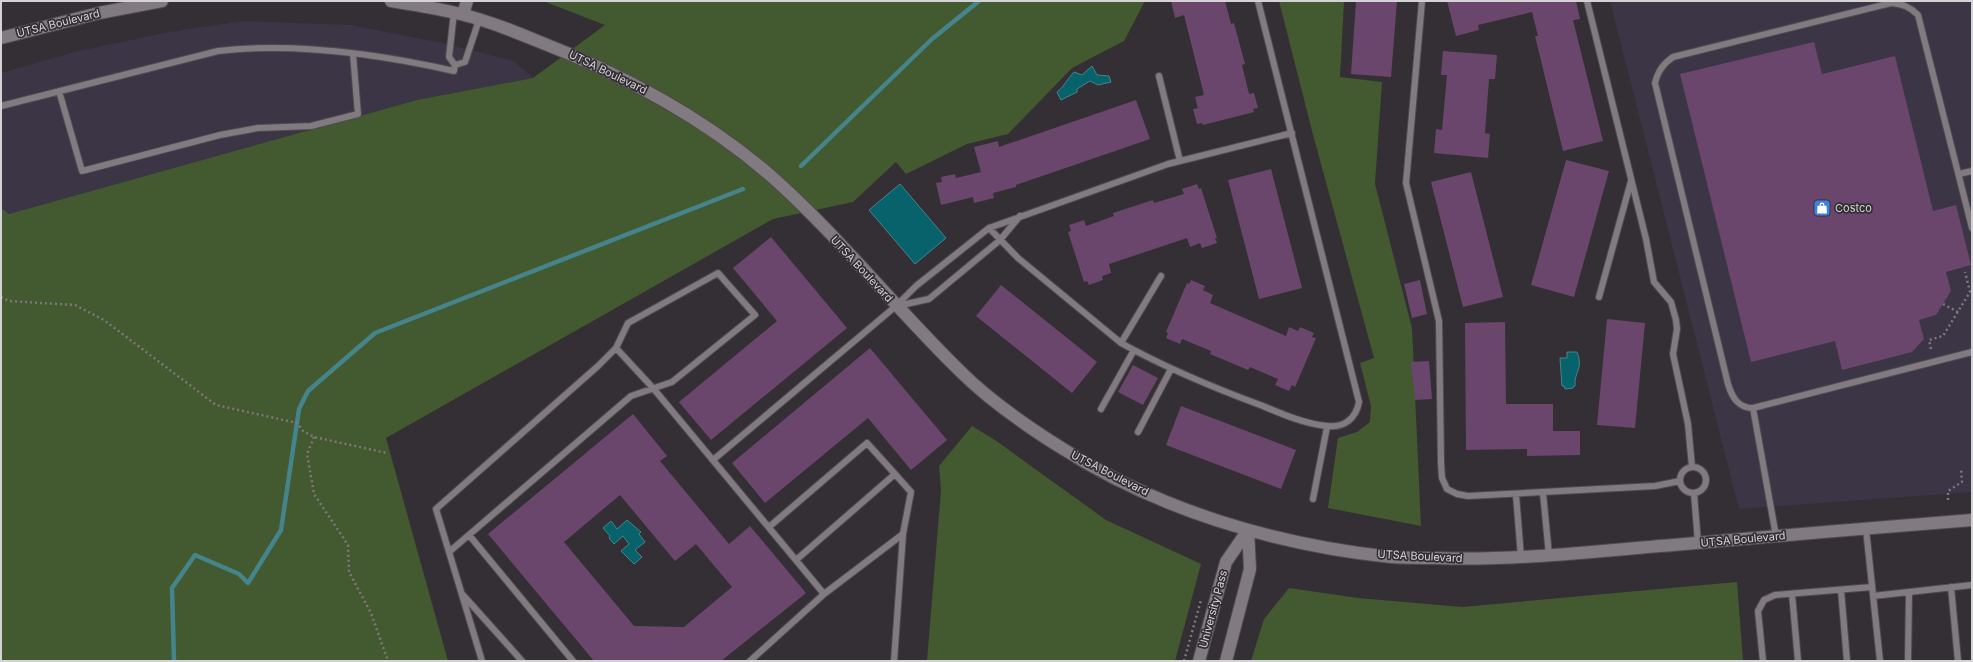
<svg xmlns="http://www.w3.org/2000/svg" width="1973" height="662" font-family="Inter,sans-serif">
<rect width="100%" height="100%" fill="#342f34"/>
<path fill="#3b3545" d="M1610,1H1972V492L1739,509Z
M242,21L350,25L443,43L514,61L533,78L417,100L9,214L1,208V73L78,51L170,32Z"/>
<path fill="#43592f" d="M543,1H1145L1124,41L1072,68L1008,134L967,144L906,174L896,162L853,202L773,219L386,438L448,661H1V208L9,214L417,100L533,78L605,25Z
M1279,1H1344L1340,77L1382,82L1375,184L1412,328L1421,526L1328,508L1338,438L1357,432L1370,422L1371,406L1360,363L1374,358L1312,131Z
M972,426L995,440L1106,520L1201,564L1175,661H927L941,490L939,466Z
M1737,582L1743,661H1251L1264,619L1289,588L1358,598L1462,607Z"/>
<path fill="#08626c" stroke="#46848c" d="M1092,66L1097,75L1109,76L1111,82L1098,85L1090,81L1077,89V92L1061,100L1057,92C1064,87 1067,79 1074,72L1082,75Z
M900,184L946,238L915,264L869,210Z
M1567,352H1577C1584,369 1574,371 1575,386L1573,387V388L1565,389L1564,386H1562L1560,358H1567Z
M627,520L641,532L639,534L645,542L635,550L642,557L634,564L621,551L629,544L623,536L614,544L609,538L610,536L603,528L611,521L617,529Z"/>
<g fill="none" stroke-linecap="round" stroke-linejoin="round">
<path stroke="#46848c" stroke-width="4.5" d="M801,166L932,39L979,1
M174,661L172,588L195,555L239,574L248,583L281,530L299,409L308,391L375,333L743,189"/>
</g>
<path fill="#6a466c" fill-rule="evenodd" d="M1171,1H1225L1231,24L1234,23L1245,64L1242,65L1249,94L1254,93L1258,108L1253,109L1254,112L1203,125L1202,123L1197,124L1193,109L1198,108L1195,97L1204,95L1184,15L1175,18Z
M1356,1H1397L1391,77L1351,74Z
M1447,1H1576L1580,19L1573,20L1603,141L1563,151L1535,36H1538L1532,12L1478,25L1479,30L1456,36Z
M1814,42L1822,74L1895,56L1933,211L1956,205L1971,265L1946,272L1951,291L1936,315L1919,320L1924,339L1912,352L1842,370L1835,341L1751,362L1680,74Z
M1443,51L1497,55L1495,79H1489L1485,133L1490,134L1488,158L1434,153L1436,129L1442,130L1447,75H1441Z
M1136,100L1150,139L1016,185V187L993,193L994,198L974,203L973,197L941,205L936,183L942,182L941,177L955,174L956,178L981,172L974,147L998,141L999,147Z
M1566,160L1609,171L1574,297L1531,285Z
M1271,169L1302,288L1259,299L1228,180Z
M1471,172L1503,297L1463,307L1431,182Z
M1197,184L1199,189L1201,188L1217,238H1215L1217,243L1202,248L1200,243L1190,247L1187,238L1109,264L1111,273L1102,276L1103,280L1089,285L1087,281L1084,282L1068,232L1071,231L1069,225L1084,220L1086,226L1114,216L1113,213L1153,200L1154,203L1184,194L1182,189Z
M771,237L847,328L711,440L679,402L777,321L733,268Z
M1191,280L1205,286L1203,290L1213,295L1210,303L1286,336L1289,327L1298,331L1300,327L1314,333L1312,337L1316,338L1295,387L1292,385L1289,391L1275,385L1278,379L1250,367L1248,370L1210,354L1211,351L1182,339L1180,344L1166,338L1168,333L1166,332L1187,283L1189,284Z
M1420,280L1427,314L1412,318L1404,284Z
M1001,285L1097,362L1072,393L976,316Z
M1607,319L1645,323L1635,428L1597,425Z
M1505,322L1506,404H1553V431H1580V455L1527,456V449L1466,450L1465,323Z
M870,348L947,440L911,470L868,418L765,503L732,463Z
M1429,361L1432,399L1415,400L1411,362Z
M1133,365L1158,378L1143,405L1118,392Z
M1181,406L1296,450L1281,489L1166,445Z
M633,414L667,456L660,461L729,544L750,526L806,593L721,661H594L488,534ZM620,495L675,561L696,544L732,587L684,627L634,626L564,542Z"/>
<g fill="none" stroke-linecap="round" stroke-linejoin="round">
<g stroke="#504b4f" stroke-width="8">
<path id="lane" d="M1422,1L1406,183L1439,321L1441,463L1442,478L1447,489L1457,494L1468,496L1655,486L1680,481
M1587,1L1646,239L1654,282L1671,302L1676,320L1677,329L1673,354L1688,424L1692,467
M455,65L465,62L479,20
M1159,76L1180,161
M59,91L82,171L220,135L258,128L311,126L358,114L353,54
M1,106L218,51C296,42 378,54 454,71L455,65L449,57L454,12
M1959,174L1972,171
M989,228L1018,258L1121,343C1166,368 1214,388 1263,406C1282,414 1305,424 1327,426C1345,428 1356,418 1359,402L1258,1
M1972,228L1918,15C1910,7 1903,4 1891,3L1673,57C1663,64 1658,71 1655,83L1728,384C1732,397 1738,408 1753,408L1972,352
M1599,297L1631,181
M897,306L929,299L1000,240L1020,216
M1121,343L1161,276
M616,348L653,388L824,594L750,661
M1753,408L1776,536
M1101,409L1134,350
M1138,432L1171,369
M713,460L896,306L916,286L989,228L1168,164L1292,133
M1680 480a13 13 0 1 1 26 0a13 13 0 1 1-26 0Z
M895,474L911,492L903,534
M1543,493L1549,555
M1694,493L1698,543
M1516,495L1521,557
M1313,499L1327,427
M769,527L867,443L895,474L796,560
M1866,529L1880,661
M469,535L573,661
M449,552L631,396L672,382L755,315L718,273L628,323L616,348L598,366L436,509L482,661
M1951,587L1958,661
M1841,590L1847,661
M824,594L903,534L894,661
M1792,594L1798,661
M463,595L522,661
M1873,596L1972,585
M1763,661L1758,611L1764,600L1775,595L1872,587
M1908,661L1909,592"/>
</g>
<g stroke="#504b4f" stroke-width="14">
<path id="street" d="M463,14L467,1"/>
</g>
<g stroke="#504b4f" stroke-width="14">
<path id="secondary" d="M391,1C414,5 438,8 460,14C486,20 511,30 535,40C620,73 702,116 771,176C839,236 896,309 961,372C990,401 1025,425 1060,447C1158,510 1276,545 1391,557C1406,558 1421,558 1436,558C1515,561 1594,551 1673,545C1773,536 1872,528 1972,520
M1,38L99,13L162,1
M1199,661L1226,562L1248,530
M1226,661L1250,569L1248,530"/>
</g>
<path stroke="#7c787c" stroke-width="2.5" stroke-dasharray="2 3" stroke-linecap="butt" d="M1,297L9,301L75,305L104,320L216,405L297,423L303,431L314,437L387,453
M1943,304L1958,312
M1931,349L1929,340L1943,336L1970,292L1965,272
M314,437L307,454L314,494L348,545L349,572L371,613L388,661
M1948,500V491L1962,482L1961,469
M1184,661L1201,600"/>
<use href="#lane" stroke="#817b81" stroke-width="6"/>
<use href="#street" stroke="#817b81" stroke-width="12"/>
<use href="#secondary" stroke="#817b81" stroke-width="12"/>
</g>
<defs>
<g id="shop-square" transform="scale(0.9)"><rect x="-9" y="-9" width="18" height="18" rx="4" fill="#3f7fe0" stroke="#342f34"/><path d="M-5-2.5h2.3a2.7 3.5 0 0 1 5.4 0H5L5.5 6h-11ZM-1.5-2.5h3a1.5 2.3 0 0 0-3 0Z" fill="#fff"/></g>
</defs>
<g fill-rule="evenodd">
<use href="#shop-square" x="1822" y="208"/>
</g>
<g text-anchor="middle" stroke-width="3.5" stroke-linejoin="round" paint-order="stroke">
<g font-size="11" fill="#d5d2d5" stroke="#342f34">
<text transform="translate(58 23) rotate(-14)" y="4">UTSA Boulevard</text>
<text transform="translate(608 72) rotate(26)" y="4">UTSA Boulevard</text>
<text transform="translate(862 269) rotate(47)" y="4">UTSA Boulevard</text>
<text transform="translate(1110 473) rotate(27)" y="4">UTSA Boulevard</text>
<text transform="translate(1743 539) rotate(-5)" y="4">UTSA Boulevard</text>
<text transform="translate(1420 556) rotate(3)" y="4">UTSA Boulevard</text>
<text transform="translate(1213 609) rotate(-75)" y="4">University Pass</text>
</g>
<g font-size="11" fill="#d5d2d5" stroke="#342f34" text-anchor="start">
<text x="1835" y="212">Costco</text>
</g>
</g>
<rect width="1973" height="662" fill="none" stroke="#d5d2d5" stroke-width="4"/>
</svg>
